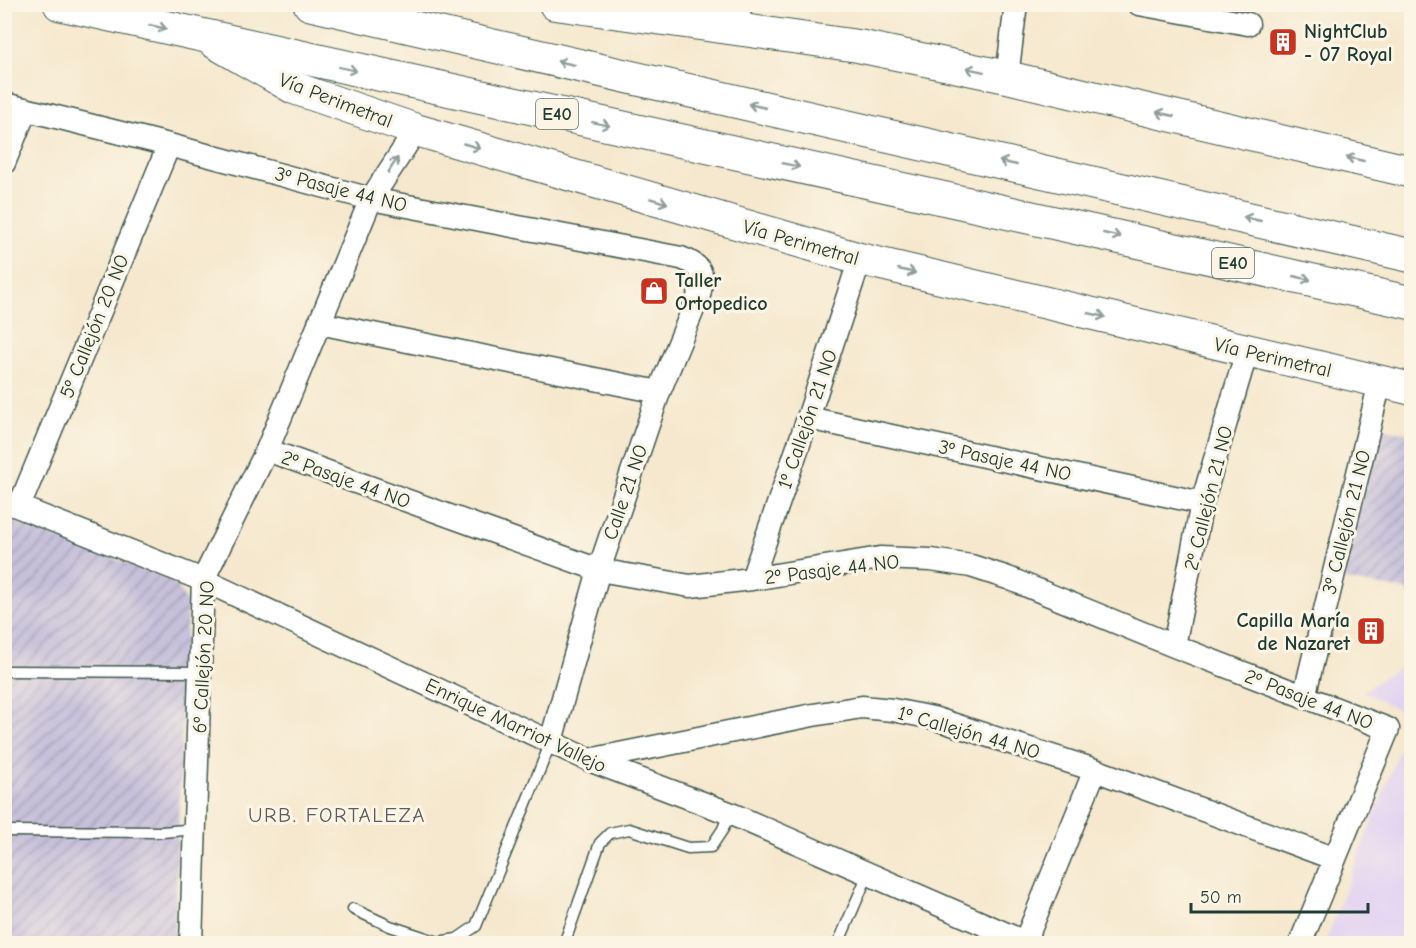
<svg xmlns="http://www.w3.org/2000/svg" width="1416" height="948" font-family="'Comic Neue',sans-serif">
<defs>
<pattern id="industrial-furrows" width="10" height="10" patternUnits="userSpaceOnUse" patternTransform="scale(1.5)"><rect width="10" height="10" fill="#c6c0da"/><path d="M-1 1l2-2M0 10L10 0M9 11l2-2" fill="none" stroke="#a09db2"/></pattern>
</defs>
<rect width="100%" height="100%" fill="#fcf5e5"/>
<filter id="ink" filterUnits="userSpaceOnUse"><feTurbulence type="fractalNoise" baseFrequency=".0167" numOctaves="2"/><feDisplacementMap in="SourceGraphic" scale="12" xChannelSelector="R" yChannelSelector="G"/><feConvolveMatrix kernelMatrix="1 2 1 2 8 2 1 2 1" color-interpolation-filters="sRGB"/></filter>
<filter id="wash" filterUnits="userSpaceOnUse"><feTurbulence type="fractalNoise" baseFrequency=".008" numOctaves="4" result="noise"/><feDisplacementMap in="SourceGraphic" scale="24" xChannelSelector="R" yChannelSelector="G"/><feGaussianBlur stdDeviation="1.35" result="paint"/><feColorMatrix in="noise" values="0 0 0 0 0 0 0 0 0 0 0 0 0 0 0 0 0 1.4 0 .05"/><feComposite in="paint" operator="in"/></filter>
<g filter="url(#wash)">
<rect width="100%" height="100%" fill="#f5e8ce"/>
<path fill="#e3d3f2" d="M1411,660V717L1363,691Z
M1411,720V943H1325Z"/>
<path fill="url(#industrial-furrows)" d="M1377,427L1411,434V597L1406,590L1344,580Z
M4,518L166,578L178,587L187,603L174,943H5Z"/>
</g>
<g filter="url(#ink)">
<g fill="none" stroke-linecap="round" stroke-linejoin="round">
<g stroke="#3f574b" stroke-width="13">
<path id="lane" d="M4,671L201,672
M4,831L162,832L196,829
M353,909L390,926L438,942L457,939L476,926L551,742
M564,944L600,843L610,833L629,829L688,848L711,847L723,829L729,813
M838,944L868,874"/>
</g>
<g stroke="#3f574b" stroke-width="25">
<path id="street" d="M689,4L740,17
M1139,4L1248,24
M1007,77L1016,4
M4,104L169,145L371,199L681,258C703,266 704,274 699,295L659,392L599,570L551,741
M4,163L26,109
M319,323L659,392
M808,418L1202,503
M267,450L599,570L690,586L752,579L880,558L931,560L971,566L1008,578L1174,646L1388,729L1300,944
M4,501L203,580L589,760L729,813L1029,944
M19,507L169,145
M752,579L808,418L860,259
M1174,646L1202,503L1247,351
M1304,697L1380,382
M589,760L813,715L862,707L893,710L933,718L1095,770L1335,859
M1025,942L1095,770
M191,944L203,580L267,450L371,199L416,130"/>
</g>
<g stroke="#3f574b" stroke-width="34">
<path id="secondary" d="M555,4L858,46L1007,77L1412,172
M214,42L294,88L416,130L860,259L1412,389"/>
</g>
<g stroke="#3f574b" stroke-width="35">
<path id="highway" d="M60,4L1055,223L1412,303
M310,4L1412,256"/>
</g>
<use href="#lane" stroke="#fff" stroke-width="10"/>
<use href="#street" stroke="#fff" stroke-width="22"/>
<use href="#secondary" stroke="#fff" stroke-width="32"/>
<use href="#highway" stroke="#fff" stroke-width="33"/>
</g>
<defs><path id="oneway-shaft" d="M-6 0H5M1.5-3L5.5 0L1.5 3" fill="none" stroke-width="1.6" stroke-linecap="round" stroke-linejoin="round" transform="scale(1.5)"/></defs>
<g stroke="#8f9e9a">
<use href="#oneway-shaft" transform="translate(158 27) rotate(13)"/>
<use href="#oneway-shaft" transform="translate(566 63) rotate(-167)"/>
<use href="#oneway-shaft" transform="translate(348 69) rotate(12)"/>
<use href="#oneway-shaft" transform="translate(975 70) rotate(-168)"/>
<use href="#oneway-shaft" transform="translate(757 106) rotate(-167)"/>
<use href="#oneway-shaft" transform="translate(1165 114) rotate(-167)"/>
<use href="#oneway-shaft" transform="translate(601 124) rotate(12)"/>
<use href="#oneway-shaft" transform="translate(472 146) rotate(16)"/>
<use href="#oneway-shaft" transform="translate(1355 159) rotate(-167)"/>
<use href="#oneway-shaft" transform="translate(1008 163) rotate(-167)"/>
<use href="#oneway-shaft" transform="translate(393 165) rotate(-57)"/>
<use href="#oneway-shaft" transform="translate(791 165) rotate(12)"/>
<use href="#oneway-shaft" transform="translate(659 201) rotate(16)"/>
<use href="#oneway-shaft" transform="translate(1252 219) rotate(-167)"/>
<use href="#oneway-shaft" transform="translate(1112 235) rotate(13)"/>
<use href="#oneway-shaft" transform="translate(907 271) rotate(13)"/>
<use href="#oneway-shaft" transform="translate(1302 278) rotate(13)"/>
<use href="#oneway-shaft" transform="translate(1097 315) rotate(13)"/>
</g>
</g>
<defs>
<g id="building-square" transform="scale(1.5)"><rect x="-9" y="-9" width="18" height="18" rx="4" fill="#c8321e" stroke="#fcf5e5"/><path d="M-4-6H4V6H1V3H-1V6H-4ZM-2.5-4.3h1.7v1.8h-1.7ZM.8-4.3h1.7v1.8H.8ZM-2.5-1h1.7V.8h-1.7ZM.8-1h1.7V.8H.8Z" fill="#fff"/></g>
<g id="shop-square" transform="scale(1.5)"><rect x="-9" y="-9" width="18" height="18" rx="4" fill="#c8321e" stroke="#fcf5e5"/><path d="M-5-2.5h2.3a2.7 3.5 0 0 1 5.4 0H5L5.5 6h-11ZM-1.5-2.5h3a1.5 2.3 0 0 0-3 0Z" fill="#fff"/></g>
</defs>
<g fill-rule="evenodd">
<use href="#building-square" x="1283" y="42"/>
<use href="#shop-square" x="654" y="291"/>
<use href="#building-square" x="1371" y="631"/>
</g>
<g text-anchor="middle" stroke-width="6" stroke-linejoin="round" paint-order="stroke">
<g fill="#fcf5e5" stroke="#617469" stroke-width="1.5">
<rect x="536" y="99" width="42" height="30" rx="4.5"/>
<rect x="1212" y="248" width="42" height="30" rx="4.5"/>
</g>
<g font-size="18" font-weight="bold" fill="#1f3d34">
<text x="557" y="120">E40</text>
<text x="1233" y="269">E40</text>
</g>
<g font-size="20" font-weight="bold" fill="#1f3d34" stroke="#fcf5e5" text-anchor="start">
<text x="1304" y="38">NightClub<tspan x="1304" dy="23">- 07 Royal</tspan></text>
<text x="675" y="287">Taller<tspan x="675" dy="23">Ortopedico</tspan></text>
<text x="1350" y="627" text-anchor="end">Capilla María<tspan x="1350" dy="23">de Nazaret</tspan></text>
</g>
<g font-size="20" fill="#1f3d34" stroke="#fcf5e5">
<text transform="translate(336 100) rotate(21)" y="7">Vía Perimetral</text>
<text transform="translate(341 189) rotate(14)" y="7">3º Pasaje 44 NO</text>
<text transform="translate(801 242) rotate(16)" y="7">Vía Perimetral</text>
<text transform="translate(94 326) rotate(-68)" y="7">5º Callejón 20 NO</text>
<text transform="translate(1273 357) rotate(13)" y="7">Vía Perimetral</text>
<text transform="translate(807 419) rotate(-71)" y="7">1º Callejón 21 NO</text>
<text transform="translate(1005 460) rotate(12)" y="7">3º Pasaje 44 NO</text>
<text transform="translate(346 479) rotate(20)" y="7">2º Pasaje 44 NO</text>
<text transform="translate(625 492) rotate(-71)" y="7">Calle 21 NO</text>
<text transform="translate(1208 498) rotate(-76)" y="7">2º Callejón 21 NO</text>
<text transform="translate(1346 522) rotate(-76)" y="7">3º Callejón 21 NO</text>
<text transform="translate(832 569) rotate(-7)" y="7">2º Pasaje 44 NO</text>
<text transform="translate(203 657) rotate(-87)" y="7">6º Callejón 20 NO</text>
<text transform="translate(1309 699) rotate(21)" y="7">2º Pasaje 44 NO</text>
<text transform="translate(516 725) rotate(25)" y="7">Enrique Marriot Vallejo</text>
<text transform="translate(969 732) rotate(16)" y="7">1º Callejón 44 NO</text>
</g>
<g font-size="21" letter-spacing="1.5" fill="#5e5b61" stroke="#fcf5e5">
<text x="337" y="822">URB. FORTALEZA</text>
</g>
</g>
<rect width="1416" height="948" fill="none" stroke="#fcf5e5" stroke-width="24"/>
<path d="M1191 903v9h177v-9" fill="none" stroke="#1f3d34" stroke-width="3"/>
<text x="1200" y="903" font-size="18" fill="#1f3d34" stroke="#fcf5e5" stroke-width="4.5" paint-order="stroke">50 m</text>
</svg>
